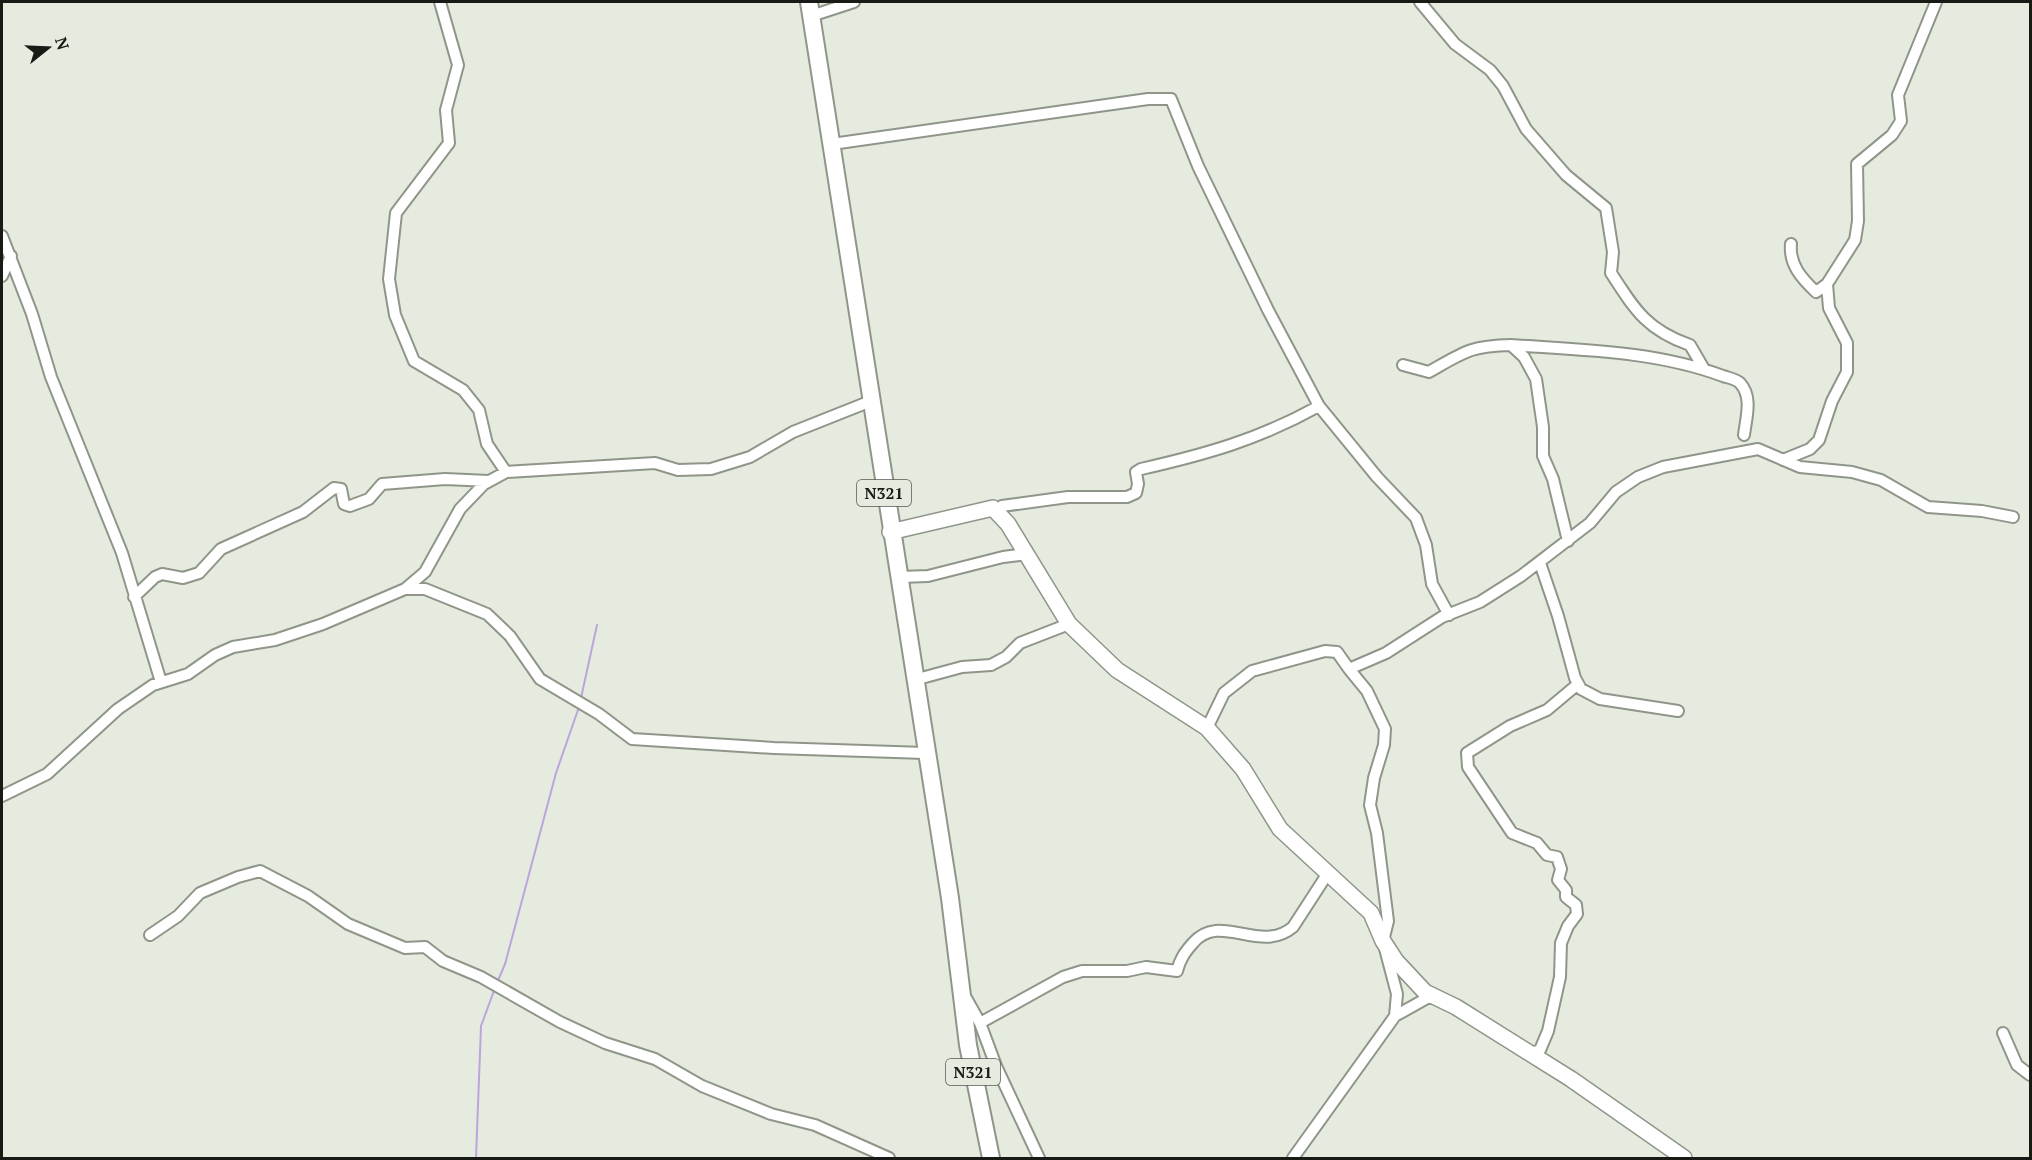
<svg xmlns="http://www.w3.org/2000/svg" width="2032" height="1160" font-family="'PT Serif',serif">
<rect width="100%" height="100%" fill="#e5ecdf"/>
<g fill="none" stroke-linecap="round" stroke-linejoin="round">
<path stroke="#bca4dd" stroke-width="2" d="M581,698L597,625
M497,983L505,964L556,773L579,707
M476,1158L481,1026L495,988"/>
<g stroke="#8f9689" stroke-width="14">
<path id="street" d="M440,2L458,65L446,110L449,143L396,213L389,279L395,315L414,361L463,390L479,410L487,444L506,472
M1420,2L1455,44L1490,70L1503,86L1526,129L1566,175L1606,208L1613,252L1611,273C1635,310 1647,330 1690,345L1704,369
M811,16L854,2
M832,144L1148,99H1171L1198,166L1268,310L1319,406L1377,477L1416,518L1426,545L1432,584L1449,615
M2,236L32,314L51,377L122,553L161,682
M2,276L11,256
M1827,284L1855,240L1858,221L1857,164L1892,135L1901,121L1898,95L1936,2
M1511,345C1582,350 1656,351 1723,376C1729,378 1736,379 1740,383C1753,397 1746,418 1744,435
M1403,365L1429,372C1464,352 1470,346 1511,345L1524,357L1536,379L1543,427V456L1553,479L1568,541
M1783,460L1810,449L1819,440L1832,401L1847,372V343L1829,308L1827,284L1816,292C1801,278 1789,264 1791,244
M1002,506L1068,497H1127L1136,493L1138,484L1136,472L1141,469C1207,454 1260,439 1319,406
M1540,563L1558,616L1575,678L1581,689L1600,699L1678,711
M900,577L928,576L1003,557L1027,554
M405,589L425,572L460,509L484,484L506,472L655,463L678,470L711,469L750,457L793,432L871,401
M134,597L155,577L162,574L183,578L199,573L221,549L303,512L334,488L341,489L344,504L350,506L369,499L382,484L445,479L489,481
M914,680L962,667L991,665L1006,657L1020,643L1069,624
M1207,728L1224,693L1252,671L1325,651L1337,652L1349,669L1386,653L1442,617L1480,602L1521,576L1590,523L1616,492L1638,477L1663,467L1758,449L1800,467L1852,472L1881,480L1928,507L1982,511L2013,517
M2,796L47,774L118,709L153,685L188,674L215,655L233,647L275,640L323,624L405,589H425L487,614L510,636L540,679L599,714L632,739L774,748L925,753
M150,935L178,916L200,893L238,877L260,871L308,896L348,924L405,948L425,947L443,961L481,977L560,1022L605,1043L655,1059L702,1086L771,1114L815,1125L889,1158
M966,998L980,1023L996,1066L1039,1158
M1395,1016L1429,997L1437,999
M980,1023L1063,977L1082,971H1127L1146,967L1177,971C1180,959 1185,952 1193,943C1220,911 1260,955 1293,927L1328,873
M2003,1033L2017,1065L2030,1075
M1529,1054L1540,1050L1548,1031L1560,977L1561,943L1568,926L1577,914L1576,905L1566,897V890L1558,880L1561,869L1557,857L1547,855L1537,843L1512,833L1468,767L1467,753L1510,726L1547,710L1578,684
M1293,1158L1395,1016L1397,994L1383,941L1388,921L1377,833L1370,805L1374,778L1384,745L1385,729L1367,691L1349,669"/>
</g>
<g stroke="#8f9689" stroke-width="18">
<path id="secondary" d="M890,532L993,508L1008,524L1069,624L1117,670L1207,728L1243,769L1280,829L1371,913L1383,941L1396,961L1425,992L1456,1007L1571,1079L1684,1158"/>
</g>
<g stroke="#8f9689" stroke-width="20">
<path id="primary" d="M809,2L950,898L968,1045L991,1158"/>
</g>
<use href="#street" stroke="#fff" stroke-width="10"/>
<use href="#secondary" stroke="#fff" stroke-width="15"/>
<use href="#primary" stroke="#fff" stroke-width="16"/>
</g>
<g text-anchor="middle" stroke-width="5" stroke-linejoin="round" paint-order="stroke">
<g fill="#e5ecdf" stroke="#565952" stroke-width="1.5">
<rect x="857" y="480" width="54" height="26" rx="4.5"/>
<rect x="946" y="1059" width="54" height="26" rx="4.5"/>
</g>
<g font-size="16" font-weight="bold" fill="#181a16">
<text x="884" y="499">N321</text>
<text x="973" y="1078">N321</text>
</g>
</g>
<rect width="2032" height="1160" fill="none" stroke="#181a16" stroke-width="6"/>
<g transform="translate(48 48) rotate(72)" stroke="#e5ecdf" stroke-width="4.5" paint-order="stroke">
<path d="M0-4.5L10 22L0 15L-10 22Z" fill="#181a16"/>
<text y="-9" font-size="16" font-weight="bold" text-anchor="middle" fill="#181a16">N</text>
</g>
</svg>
